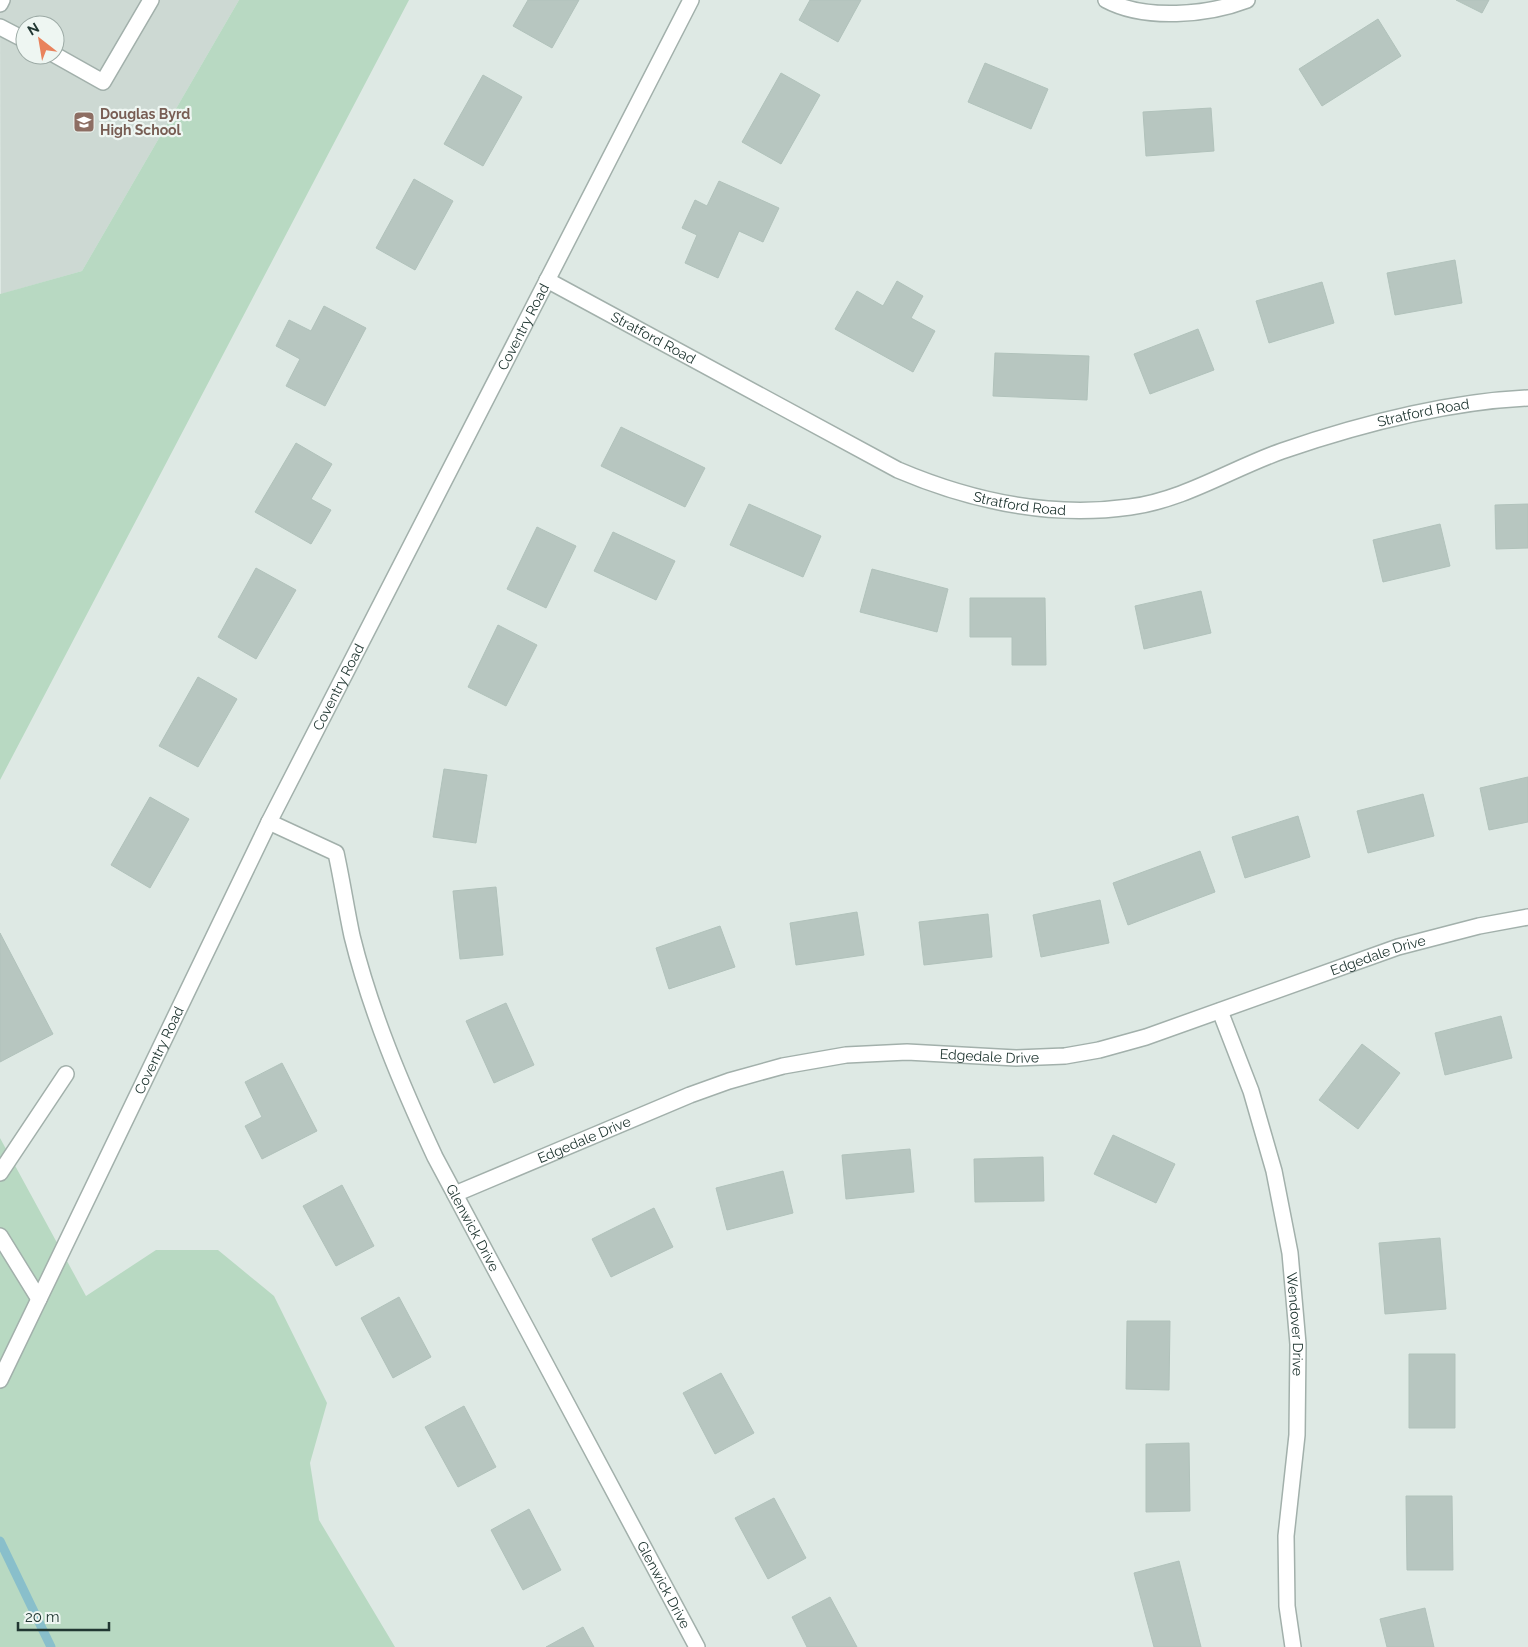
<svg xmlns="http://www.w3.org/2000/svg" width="1528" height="1647" font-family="Raleway,sans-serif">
<rect width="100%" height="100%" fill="#dee9e4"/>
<path fill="#cdd9d3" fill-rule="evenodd" d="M0,0H239L82,271L1,294ZM25,25H55V55H25Z"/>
<path fill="#b8d9c2" d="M239,0H409L0,780V294L82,271Z
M0,1138L86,1296L156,1250H218L274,1296L327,1403L310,1463L319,1520L395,1647H0Z"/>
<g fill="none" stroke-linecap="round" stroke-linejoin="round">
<path stroke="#89bfcb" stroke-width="9" d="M0,1541L51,1647"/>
</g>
<path fill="#b7c6c0" stroke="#b1c2bb" d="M528,0H579L552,48L513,26Z
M810,0H861L838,42L799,20Z
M1456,0H1489L1482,13Z
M1378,19L1401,56L1322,106L1299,69Z
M985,63L1048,89L1031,129L968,102Z
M781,73L820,95L781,164L742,142Z
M483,75L522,97L483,166L444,144Z
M1211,108L1214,151L1146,156L1143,112Z
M414,179L453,201L415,270L376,248Z
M719,181L779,208L763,242L739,231L718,278L685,263L697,235L682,228L695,200L707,206Z
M1455,260L1462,303L1395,315L1387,273Z
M897,281L923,296L911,318L935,331L913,372L835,329L857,291L883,306Z
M1322,282L1334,323L1269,343L1256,301Z
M324,306L366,328L325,406L286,386L300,359L276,346L289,320L311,331Z
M1198,329L1214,370L1150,394L1134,354Z
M995,353L1089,356L1087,400L993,396Z
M621,427L705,468L685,507L601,466Z
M296,443L332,464L311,499L331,510L311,544L255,512Z
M749,504L821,536L803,577L730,545Z
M1528,504V548L1496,549L1495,505Z
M1440,524L1450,566L1383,582L1373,540Z
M537,527L576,546L546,608L507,589Z
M613,532L675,561L656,600L594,571Z
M256,568L296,590L256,659L218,637Z
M872,569L948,589L937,632L860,612Z
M1201,591L1211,633L1144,649L1135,606Z
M970,598H1045L1046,665H1012V637H970Z
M498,625L537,645L506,706L468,687Z
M198,677L237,699L198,767L159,746Z
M444,769L487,775L476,843L433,837Z
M1528,777V822L1489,830L1480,788Z
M1423,794L1434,836L1368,853L1357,811Z
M150,797L189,819L150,888L111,865Z
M1298,816L1310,857L1245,878L1232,837Z
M1200,851L1215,892L1128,925L1113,883Z
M496,887L503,955L460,959L453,891Z
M1100,900L1109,943L1041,957L1033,915Z
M857,912L864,955L796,965L790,923Z
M988,914L992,957L924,965L919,922Z
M720,926L735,967L669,989L656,948Z
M0,933L53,1034L0,1062Z
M506,1003L534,1065L494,1083L466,1021Z
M1501,1016L1512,1058L1445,1075L1435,1033Z
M1362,1044L1400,1073L1358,1129L1319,1100Z
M282,1063L317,1131L262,1159L245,1126L262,1117L245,1082Z
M1113,1135L1175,1164L1156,1203L1094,1174Z
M910,1149L914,1192L846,1199L842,1155Z
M1043,1157L1044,1201L975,1202L974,1159Z
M783,1171L793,1213L727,1230L716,1188Z
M342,1185L374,1246L336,1266L303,1206Z
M654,1208L673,1247L611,1277L592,1239Z
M1440,1238L1446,1309L1385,1314L1379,1243Z
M399,1297L431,1357L393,1378L361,1318Z
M1127,1321H1170L1169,1390L1126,1389Z
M1409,1354H1455V1428H1409Z
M721,1373L754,1433L715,1454L683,1393Z
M464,1406L496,1467L458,1487L425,1427Z
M1189,1443L1190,1511L1146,1512V1444Z
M1406,1496H1452L1453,1570H1407Z
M774,1498L806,1558L768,1579L735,1518Z
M529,1509L561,1570L523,1590L491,1530Z
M1179,1561L1201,1647H1154L1134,1573Z
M830,1597L857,1647H807L792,1617Z
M1425,1608L1434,1647H1387L1380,1619Z
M583,1627L594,1647H546Z"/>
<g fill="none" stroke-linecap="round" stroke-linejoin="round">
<g stroke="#a2b0ab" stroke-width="18">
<g id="minor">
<path d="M1106,0C1145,21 1208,15 1247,0"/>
<path d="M0,4L2,0"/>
<path d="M0,27L25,40"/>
<path d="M55,55L103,82L151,0"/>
<path id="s1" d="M547,280L898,470C971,501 1051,518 1130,507C1184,500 1231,469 1282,451C1361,424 1444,402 1528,398"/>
<path id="s2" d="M269,822L336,853C342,880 346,908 352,936C371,1013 402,1086 435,1157L697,1647"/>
<path id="s3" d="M1220,1011L1251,1091L1274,1171L1290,1253L1298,1344L1297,1435L1286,1536L1287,1606L1293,1647"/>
<path d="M0,1173L66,1074"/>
<path id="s4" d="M455,1194L690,1095L729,1081L783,1066L846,1055L907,1052L1016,1058L1065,1056L1099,1050L1146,1037L1398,947L1479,926L1528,917"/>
<path d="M0,1236L39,1299"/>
<path id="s5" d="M0,1380L269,822L691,0"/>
</g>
</g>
<use href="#minor" stroke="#fff" stroke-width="15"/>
</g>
<defs>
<g id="school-square" transform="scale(1.125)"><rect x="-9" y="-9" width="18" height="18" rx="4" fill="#8d6e63" stroke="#eef6f2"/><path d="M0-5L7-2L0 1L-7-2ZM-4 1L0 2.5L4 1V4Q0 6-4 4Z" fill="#fff"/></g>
</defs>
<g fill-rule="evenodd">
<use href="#school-square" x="84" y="122"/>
</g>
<g text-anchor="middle" stroke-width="4.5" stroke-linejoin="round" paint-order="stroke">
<g font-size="14" font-weight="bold" fill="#785e54" stroke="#eef6f2" text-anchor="start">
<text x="100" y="119">Douglas Byrd<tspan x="100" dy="16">High School</tspan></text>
</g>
<g font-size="14" fill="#213732" stroke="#eef6f2">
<text dy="5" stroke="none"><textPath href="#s5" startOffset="1176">Coventry Road</textPath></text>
<text dy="5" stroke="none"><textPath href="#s1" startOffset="121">Stratford Road</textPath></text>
<text dy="5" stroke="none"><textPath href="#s1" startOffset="946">Stratford Road</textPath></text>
<text dy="5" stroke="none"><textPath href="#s1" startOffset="526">Stratford Road</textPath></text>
<text dy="5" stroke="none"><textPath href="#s5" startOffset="771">Coventry Road</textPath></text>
<text dy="5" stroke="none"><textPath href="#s4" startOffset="965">Edgedale Drive</textPath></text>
<text dy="5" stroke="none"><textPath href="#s5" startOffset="366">Coventry Road</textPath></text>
<text dy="5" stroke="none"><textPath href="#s4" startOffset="560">Edgedale Drive</textPath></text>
<text dy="5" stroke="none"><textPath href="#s4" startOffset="140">Edgedale Drive</textPath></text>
<text dy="5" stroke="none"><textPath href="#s2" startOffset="475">Glenwick Drive</textPath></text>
<text dy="5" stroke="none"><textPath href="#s3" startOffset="324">Wendover Drive</textPath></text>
<text dy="5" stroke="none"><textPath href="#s2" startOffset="880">Glenwick Drive</textPath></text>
</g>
</g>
<g transform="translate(40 40) rotate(329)"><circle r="24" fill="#eef6f2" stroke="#9caaa5"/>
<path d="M0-4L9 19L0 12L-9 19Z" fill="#e9825c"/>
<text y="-8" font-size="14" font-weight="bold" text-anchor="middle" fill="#213732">N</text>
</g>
<path d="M18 1622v8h91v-8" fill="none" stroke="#213732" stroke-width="2.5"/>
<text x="25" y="1622" font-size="15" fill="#213732" stroke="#eef6f2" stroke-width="4" paint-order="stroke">20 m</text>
</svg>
